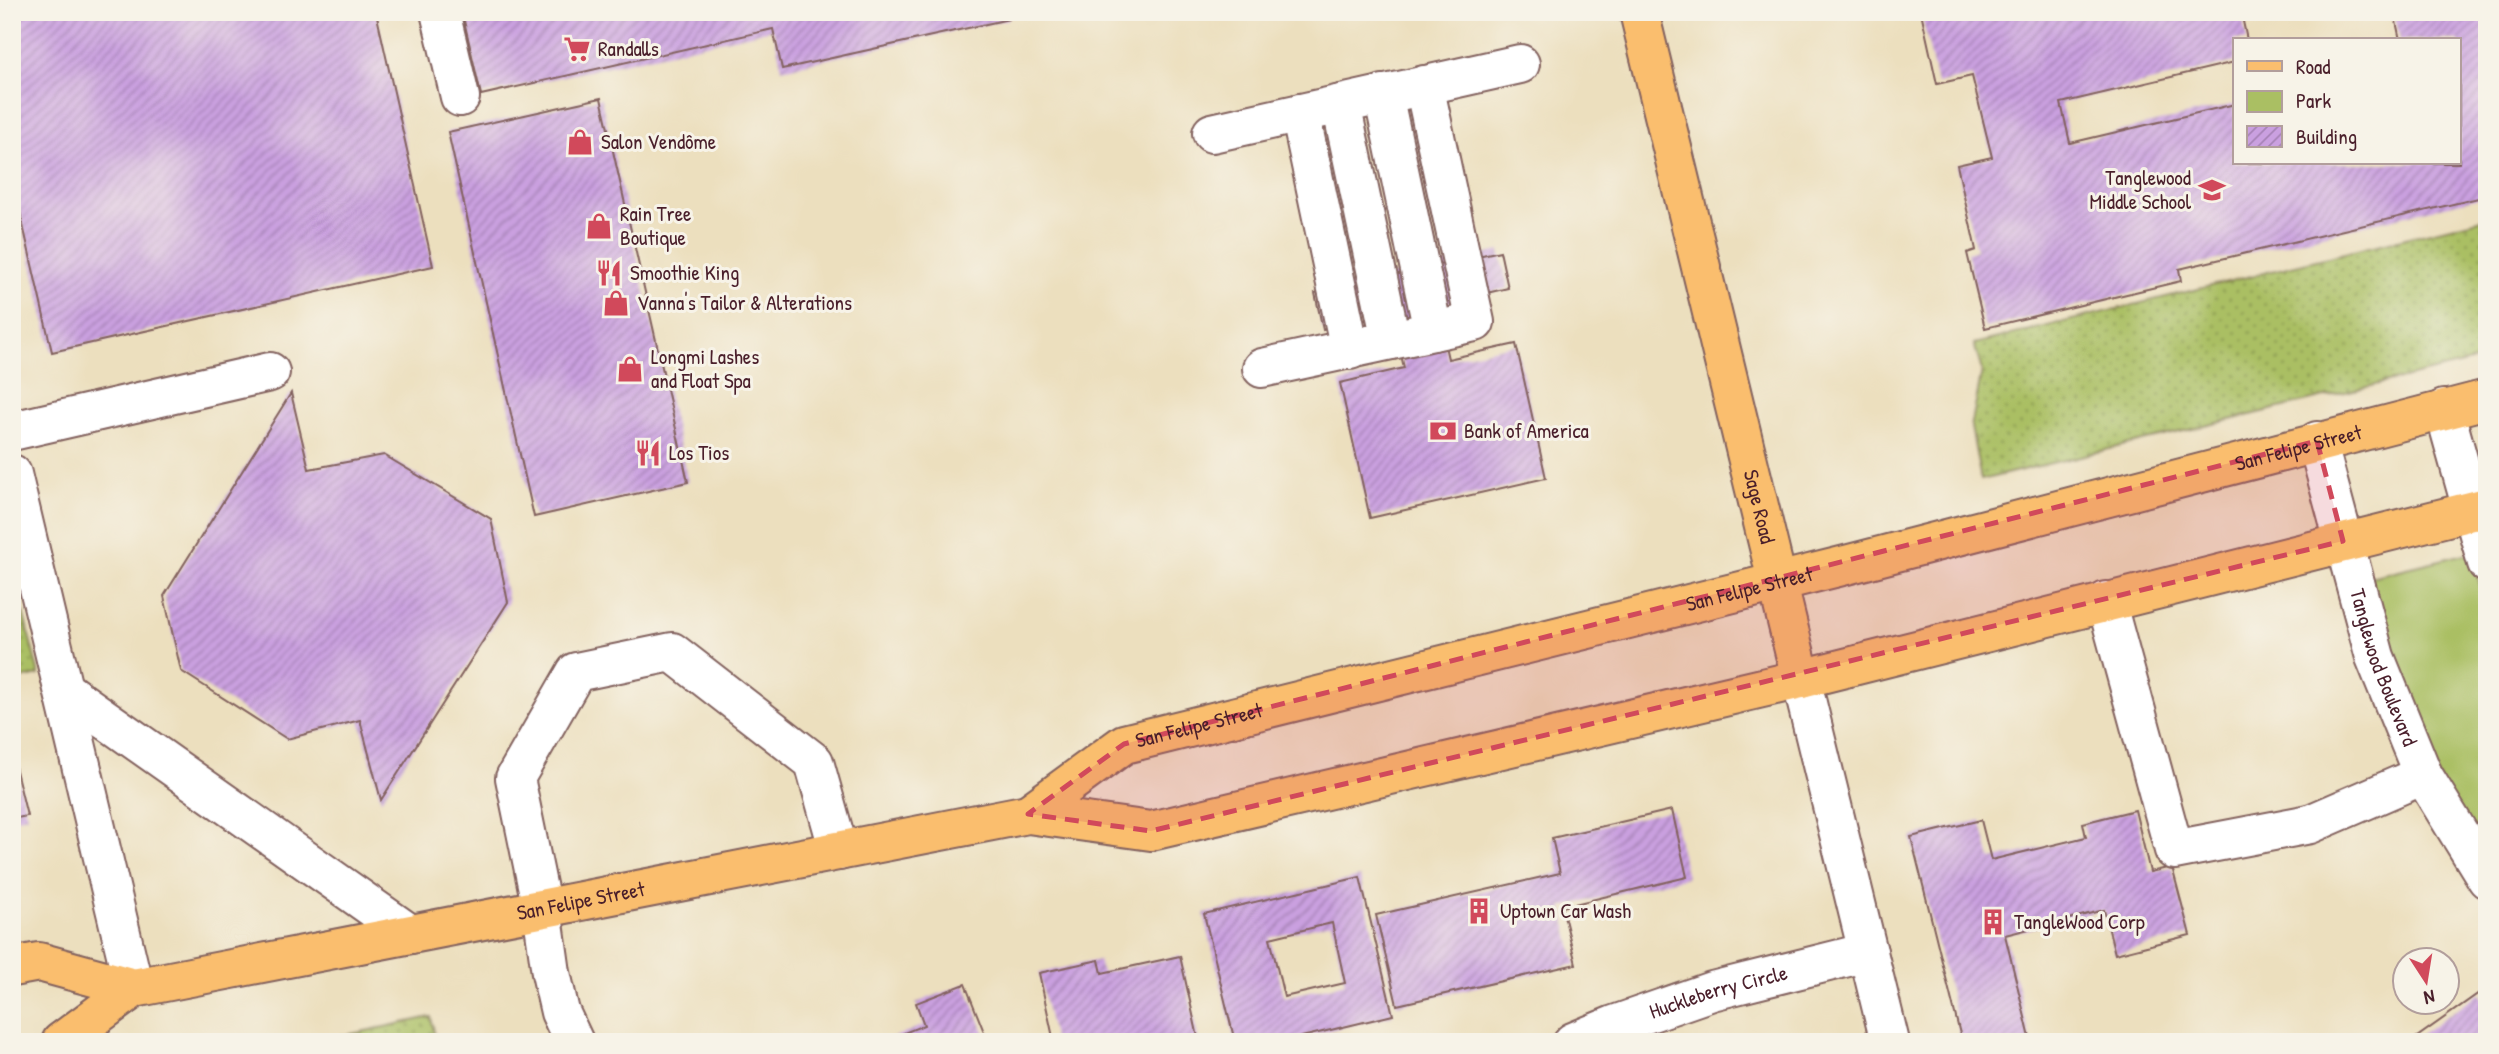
<svg xmlns="http://www.w3.org/2000/svg" width="2499" height="1054" font-family="'Patrick Hand',sans-serif">
<defs>
<pattern id="grass-dots" width="8" height="8" patternUnits="userSpaceOnUse" patternTransform="scale(1.75)"><rect width="8" height="8" fill="#aabf63"/><path d="M2 2h.1M6 6h.1" fill="none" stroke="#8c9b52" stroke-width="1.8" stroke-linecap="round"/></pattern>
<pattern id="building-hatch" width="6" height="6" patternUnits="userSpaceOnUse" patternTransform="scale(1.75)"><rect width="6" height="6" fill="#caa0e0"/><path d="M-1 1l2-2M0 6l6-6M5 7l2-2" fill="none" stroke="#a682b6"/></pattern>
</defs>
<rect width="100%" height="100%" fill="#f7f3e8"/>
<filter id="ink" filterUnits="userSpaceOnUse"><feTurbulence type="fractalNoise" baseFrequency=".0143" numOctaves="2"/><feDisplacementMap in="SourceGraphic" scale="14" xChannelSelector="R" yChannelSelector="G"/><feConvolveMatrix kernelMatrix="1 2 1 2 8 2 1 2 1" color-interpolation-filters="sRGB"/></filter>
<filter id="wash" filterUnits="userSpaceOnUse"><feTurbulence type="fractalNoise" baseFrequency=".00686" numOctaves="4" result="noise"/><feDisplacementMap in="SourceGraphic" scale="28" xChannelSelector="R" yChannelSelector="G"/><feGaussianBlur stdDeviation="1.57" result="paint"/><feColorMatrix in="noise" values="0 0 0 0 0 0 0 0 0 0 0 0 0 0 0 0 0 1.4 0 .05"/><feComposite in="paint" operator="in"/></filter>
<g filter="url(#wash)">
<rect width="100%" height="100%" fill="#ecdfbe"/>
<path fill="url(#grass-dots)" stroke="#7a6f47" stroke-width="2" d="M2487,218V358L1981,480L1971,427L1982,371L1974,344Z
M12,568L39,675L12,681Z
M431,1017L436,1042H314Z"/>
<path fill="#aabf63" stroke="#7a6f47" stroke-width="2" d="M2469,553L2487,604V857L2429,762L2366,578Z"/>
<g id="blocks">
<path fill="url(#building-hatch)" fill-rule="evenodd" d="M12,12H376L433,266L52,352L12,177Z
M462,12H1007L1009,19L782,69L773,29L481,95Z
M1921,12H2241L2247,40H2235V62L2061,103L2070,143L2235,104V163H2459V40H2400L2394,12H2487V196L2179,269L2181,281L1985,328L1967,253L1976,250L1957,165L1992,157L1972,76L1937,84Z
M601,98L688,482L534,517L448,132Z
M1500,251L1508,288L1436,305L1448,359L1516,344L1546,478L1370,518L1340,383L1404,368L1392,314L1323,330L1315,293Z
M291,393L309,469L384,455L491,519L508,602L381,800L360,720L287,739L181,671L164,596Z
M12,754L27,816L12,819Z
M1672,810L1687,877L1562,907L1576,964L1397,1005L1376,915L1560,873L1552,838Z
M2135,810L2150,872L2172,867L2190,935L2115,954L2104,910L2005,935L2031,1042H1962L1911,837L1981,820L1991,860L2086,837L2083,823Z
M1360,877L1393,1015L1281,1042H1235L1204,914ZM1332,923L1345,983L1284,997L1270,938Z
M1180,956L1199,1042H1054L1039,973L1099,960L1102,973Z
M965,984L988,1042H882L924,1025L916,1003Z
M2479,993L2487,1004V1041L2410,1042Z"/>
</g>
</g>
<g filter="url(#ink)">
<use href="#blocks" fill-opacity="0" stroke="#83625e" stroke-width="2"/>
<g fill="none" stroke-linecap="round" stroke-linejoin="round">
<g stroke="#83625e" stroke-width="42">
<g id="minor">
<path d="M440,12L460,97"/>
<path d="M1383,94L1433,331"/>
<path d="M1341,104L1391,340"/>
<path d="M1300,113L1350,350"/>
<path d="M1212,133L1520,64"/>
<path d="M1262,368L1475,322L1424,85"/>
<path d="M2444,409L2487,563"/>
<path d="M12,431L270,372"/>
<path id="s1" d="M2317,441L2375,657L2423,775L2487,879"/>
<path d="M12,474L134,988"/>
<path d="M2106,601L2174,850L2310,824L2423,775"/>
<path d="M1801,679L1890,1042"/>
<path d="M64,690L410,934"/>
<path d="M574,1042L560,1012L551,973L542,909L515,778L576,672L672,652L814,762L839,851"/>
<path id="s2" d="M1573,1042L1614,1025L1712,991L1868,952"/>
</g>
</g>
<g stroke="#83625e" stroke-width="42">
<g id="major">
<path id="s3" d="M1639,12L1801,679"/>
<path id="s4" d="M1028,814L1124,744L1846,565L2487,399"/>
<path d="M12,967L39,962L134,988"/>
<path id="s5" d="M61,1042L134,988L1028,814L1151,831L1801,679L2487,507"/>
</g>
</g>
<use href="#minor" stroke="#fff" stroke-width="38"/>
<use href="#major" stroke="#fabe6e" stroke-width="38"/>
</g>
</g>
<path fill="#d1495b" fill-opacity="0.2" stroke="#d1495b" stroke-width="5" stroke-dasharray="14 9" stroke-linejoin="round" d="M2317,441L2343,541L1151,831L1028,814L1124,744Z"/>
<defs>
<g id="supermarket-bare" transform="scale(2.1)"><path d="M-6-5.5h2.5l.6 2H6L4.5 2H-2.5L-4.4-4H-6ZM-1.5 3.2a1.3 1.3 0 1 0 .1 0ZM3 3.2a1.3 1.3 0 1 0 .1 0Z" fill="#d1495b" stroke="#f7f3e8" stroke-width="2.5" paint-order="stroke"/></g>
<g id="shop-bare" transform="scale(2.1)"><path d="M-5-2.5h2.3a2.7 3.5 0 0 1 5.4 0H5L5.5 6h-11ZM-1.5-2.5h3a1.5 2.3 0 0 0-3 0Z" fill="#d1495b" stroke="#f7f3e8" stroke-width="2.5" paint-order="stroke"/></g>
<g id="school-bare" transform="scale(2.1)"><path d="M0-5L7-2L0 1L-7-2ZM-4 1L0 2.5L4 1V4Q0 6-4 4Z" fill="#d1495b" stroke="#f7f3e8" stroke-width="2.5" paint-order="stroke"/></g>
<g id="restaurant-bare" transform="scale(2.1)"><path d="M-5-6h1v4h1v-4h1v4h1v-4h1v5L-1.5 .5V6h-2V.5L-5-1ZM5-6V6H3V1.5H1.5Q1.5-4 5-6Z" fill="#d1495b" stroke="#f7f3e8" stroke-width="2.5" paint-order="stroke"/></g>
<g id="bank-bare" transform="scale(2.1)"><path d="M-6-4H6V4H-6ZM0-2.3a2.3 2.3 0 1 0 0 4.6a2.3 2.3 0 1 0 0-4.6Z" fill="#d1495b" stroke="#f7f3e8" stroke-width="2.5" paint-order="stroke"/></g>
<g id="building-bare" transform="scale(2.1)"><path d="M-4-6H4V6H1V3H-1V6H-4ZM-2.5-4.3h1.7v1.8h-1.7ZM.8-4.3h1.7v1.8H.8ZM-2.5-1h1.7V.8h-1.7ZM.8-1h1.7V.8H.8Z" fill="#d1495b" stroke="#f7f3e8" stroke-width="2.5" paint-order="stroke"/></g>
</defs>
<g fill-rule="evenodd">
<use href="#supermarket-bare" x="577" y="49"/>
<use href="#shop-bare" x="580" y="142"/>
<use href="#school-bare" x="2212" y="190"/>
<use href="#shop-bare" x="599" y="226"/>
<use href="#restaurant-bare" x="609" y="273"/>
<use href="#shop-bare" x="616" y="303"/>
<use href="#shop-bare" x="630" y="369"/>
<use href="#bank-bare" x="1443" y="431"/>
<use href="#restaurant-bare" x="648" y="453"/>
<use href="#building-bare" x="1479" y="911"/>
<use href="#building-bare" x="1993" y="922"/>
</g>
<g text-anchor="middle" stroke-width="6" stroke-linejoin="round" paint-order="stroke">
<g font-size="21" fill="#4a1f2b" stroke="#f7f3e8" text-anchor="start">
<text x="598" y="56">Randalls</text>
<text x="601" y="149">Salon Vendôme</text>
<text x="2191" y="185" text-anchor="end">Tanglewood<tspan x="2191" dy="24">Middle School</tspan></text>
<text x="620" y="221">Rain Tree<tspan x="620" dy="24">Boutique</tspan></text>
<text x="630" y="280">Smoothie King</text>
<text x="637" y="310">Vanna's Tailor &amp; Alterations</text>
<text x="651" y="364">Longmi Lashes<tspan x="651" dy="24">and Float Spa</tspan></text>
<text x="1464" y="438">Bank of America</text>
<text x="669" y="460">Los Tios</text>
<text x="1500" y="918">Uptown Car Wash</text>
<text x="2014" y="929">TangleWood Corp</text>
</g>
<g font-size="21" fill="#4a1f2b" stroke="#f7f3e8">
<text dy="7" stroke="none"><textPath href="#s4" startOffset="1330">San Felipe Street</textPath></text>
<text dy="7" stroke="none"><textPath href="#s3" startOffset="509">Sage Road</textPath></text>
<text dy="7" stroke="none"><textPath href="#s4" startOffset="763">San Felipe Street</textPath></text>
<text dy="7" stroke="none"><textPath href="#s1" startOffset="236">Tanglewood Boulevard</textPath></text>
<text dy="7" stroke="none"><textPath href="#s4" startOffset="196">San Felipe Street</textPath></text>
<text dy="7" stroke="none"><textPath href="#s5" startOffset="546">San Felipe Street</textPath></text>
<text dy="7" stroke="none"><textPath href="#s2" startOffset="154">Huckleberry Circle</textPath></text>
</g>
</g>
<rect width="2499" height="1054" fill="none" stroke="#f7f3e8" stroke-width="42"/>
<rect x="2233" y="38" width="228" height="126" fill="#f7f3e8" stroke="#b29e9c" stroke-width="2"/>
<rect x="2247" y="61" width="35" height="10" fill="#fabe6e" stroke="#b29e9c" stroke-width="2"/>
<text x="2296" y="74" font-size="21" fill="#4a1f2b">Road</text>
<rect x="2247" y="91" width="35" height="21" fill="#aabf63" stroke="#b29e9c" stroke-width="2"/>
<text x="2296" y="108" font-size="21" fill="#4a1f2b">Park</text>
<rect x="2247" y="126" width="35" height="21" fill="url(#building-hatch)" stroke="#b29e9c" stroke-width="2"/>
<text x="2296" y="144" font-size="21" fill="#4a1f2b">Building</text>
<g transform="translate(2426 981) rotate(168)"><circle r="33" fill="#f7f3e8" stroke="#b29e9c" stroke-width="2"/>
<path d="M0-5L12 26L0 18L-12 26Z" fill="#d1495b"/>
<text y="-10" font-size="19" font-weight="bold" text-anchor="middle" fill="#4a1f2b">N</text>
</g>
</svg>
